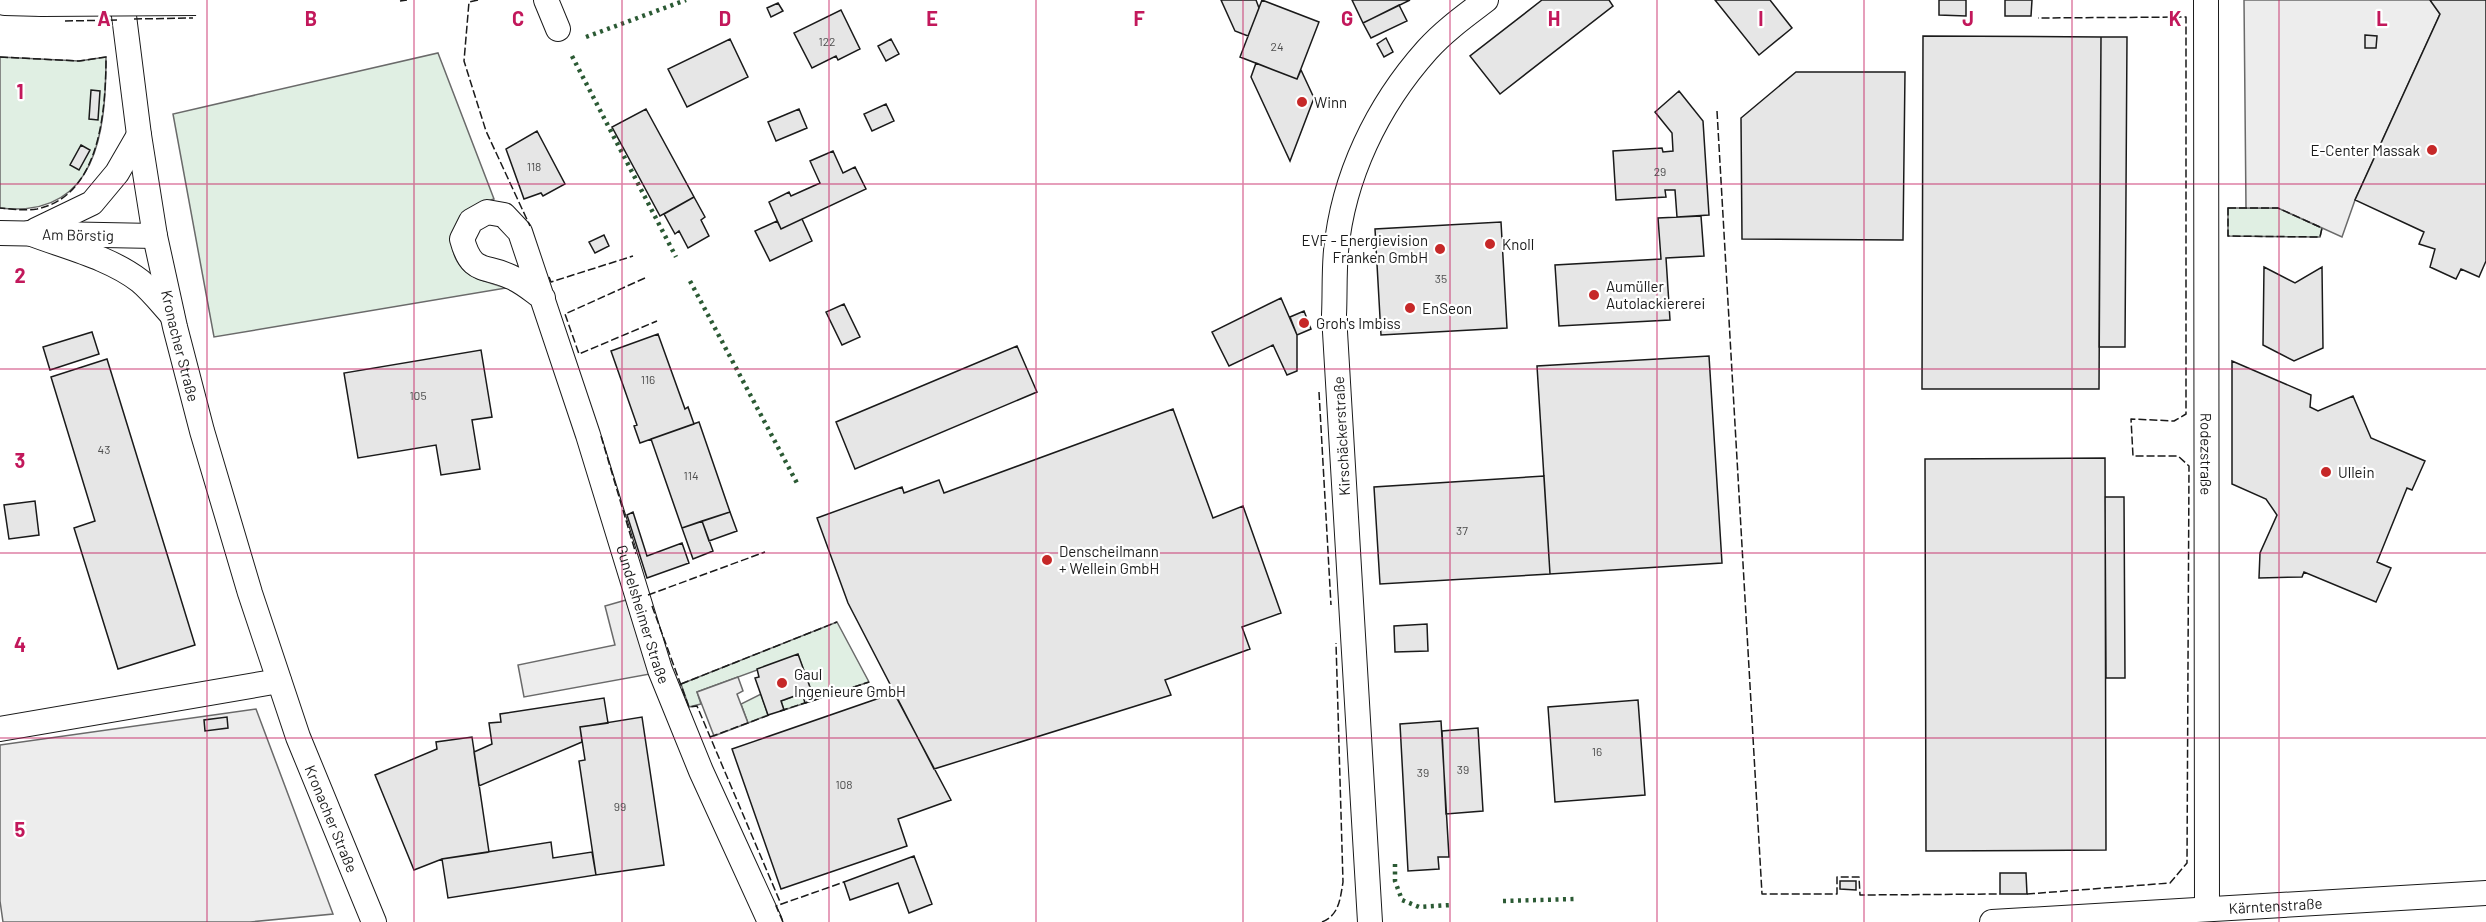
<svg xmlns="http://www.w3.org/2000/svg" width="2486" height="922" font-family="Barlow,sans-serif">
<rect width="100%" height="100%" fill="#fff"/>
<path fill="#e0efe3" stroke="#6a6a6a" stroke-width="1.5" d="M438,53l56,146c-9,3 -20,6 -26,11 -19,15 -21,42 -5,59 10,11 30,14 43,19l-292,49 -41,-223z
M0,57l79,4 27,-4c0,75 -9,162 -106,151z
M2228,208h50l44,20 -2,9 -92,-1z
M837,622l32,60 -85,28 -3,-9 30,-11 -13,-35 -101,37 4,12 -12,3 -8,-23z
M761,694l7,21 -20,8 -7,-19z"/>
<path fill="#ededed" stroke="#6a6a6a" stroke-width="1.5" d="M2244,0h186l10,14 -85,186 -13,37 -64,-29h-32z
M626,600l24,74 -126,23 -6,-32 97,-20 -10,-39z
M738,677l5,14 -6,3 11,29 -34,13 -17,-44z
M256,709l77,205 -83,8h-247l-3,-21v-156z"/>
<path fill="#e6e6e6" stroke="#1a1a1a" stroke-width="1.5" d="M1221,0h35l3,8 -11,28 -13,-5z
M1262,0l57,22 -22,57 -57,-22z
M1352,0h58l-47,23z
M1542,0h67l4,6 -113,88 -30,-38z
M1715,0h55l22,28 -33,27z
M1939,0h27v16l-27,-1z
M2005,0h27l-1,16h-26z
M2430,0h56v261l-7,16 -18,-8 -5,10 -26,-12 5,-18 -16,-5 5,-12 -69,-32 85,-186z
M778,3l5,8 -12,6 -4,-9z
M1399,5l8,16 -36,17 -8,-15z
M841,10l19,39 -22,11 -2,-4 -24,12 -18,-35z
M2365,35l12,1 -1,12h-11z
M1923,36l178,1 -2,352h-177z
M2101,37h26l-2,310h-26z
M1386,38l7,14 -9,5 -7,-13z
M730,39l18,38 -61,30 -19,-38z
M891,39l8,15 -13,7 -8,-15z
M1256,63l41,16 4,-9 13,28 -24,63 -39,-84z
M1796,72h109l-2,168 -161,-1 -1,-121z
M91,90l9,1 -2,29 -9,-1z
M1679,91l24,30 6,94 -32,2 -2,-27h-10l1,7 -50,3 -3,-49 49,-3 1,4 10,-1 -1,-18 -17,-21z
M886,104l8,17 -22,10 -8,-17z
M646,109l48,88 -34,19 -48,-89z
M799,109l8,19 -31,13 -8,-19z
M537,131l28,53 -22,12 -2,-3 -17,6 -18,-50z
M81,145l9,5 -11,20 -9,-5z
M833,151l10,22 12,-6 11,22 -85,40 -12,-27 20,-10 2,4 29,-13 -10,-22z
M694,197l11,20 -4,3 8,16 -21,12 -9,-17 -4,3 -11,-20z
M1701,216l3,40 -38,2 4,62 -111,6 -4,-61 106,-6 -3,-41z
M802,219l10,22 -42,20 -15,-30 22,-10 4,8z
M1501,222l6,106 -126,7 -6,-106z
M604,235l5,11 -14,7 -6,-11z
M2264,267l31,16 27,-16 1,81 -29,13 -31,-16z
M1281,298l16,37v36l-10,4 -14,-30 -44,21 -17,-34z
M844,304l16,33 -18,8 -16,-33z
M1304,311l7,18 -14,6 -7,-18z
M92,332l7,22 -49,16 -7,-23z
M658,334l27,75 3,-2 6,17 -54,19 -6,-17 3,-1 -26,-74z
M1017,346l20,46 -182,77 -19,-47z
M481,350l11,67 -20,3 8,49 -39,6 -5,-30 -78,13 -14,-85z
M1709,356l13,207 -172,11 -13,-208z
M107,359l88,286 -77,24 -44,-141 21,-7 -44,-144z
M2232,361l79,34 -1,12 8,4 35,-15 18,42 54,23 -13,29 -5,-2 -30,74 14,6 -15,34 -72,-30 -2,5 -43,1 1,-25 17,-38 -11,-16 -34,-15z
M1173,409l40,109 30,-12 38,107 -39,14 8,22 -85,31 6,15 -237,74 -86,-166 -31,-85 85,-31 2,6 35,-13 5,13z
M699,422l31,90 -48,16 -31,-89z
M2105,458l1,392 -180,1 -1,-392z
M1544,476l6,98 -170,10 -6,-97z
M2105,497h19l1,181h-19z
M35,501l4,34 -30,4 -5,-34z
M633,512l14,44 35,-13 7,20 -42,15 -20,-63z
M730,512l7,19 -28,10 -7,-20z
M702,521l11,30 -20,8 -11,-31z
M1427,624l1,27 -33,1 -1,-26z
M798,654l13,36 -30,11 3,9 -16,5 -13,-37 4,-1 -2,-8z
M816,692l2,7 -13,4 -2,-7z
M894,693l57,107 -53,19 9,27 -126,43 -49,-140z
M604,698l4,25 -28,4 2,15 -103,44 -5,-34 18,-8 -3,-21 12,-1 -1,-8z
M1638,700l7,95 -90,7 -7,-95z
M227,717l1,11 -23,3 -1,-11z
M642,717l22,148 -68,10 -17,-114 6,-1 -5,-33z
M1441,721l8,136h-11l1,12 -31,2 -8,-147z
M1478,728l5,83 -37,3 -4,-83z
M472,737l17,115 -47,7 -28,11 -39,-95 62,-26 -1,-7z
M551,842l2,16 39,-6 4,23 -148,23 -6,-39z
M914,856l18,48 -23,9 -11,-30 -48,17 -6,-18z
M2000,873h26l1,21h-27z
M1840,881h16v9l-16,-1z"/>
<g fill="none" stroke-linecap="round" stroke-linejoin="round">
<defs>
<g id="minor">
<path id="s1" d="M122,0l17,135 16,101 20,91 27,104 48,162 48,144 76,185"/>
<path d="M546,0l12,29"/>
<path id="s2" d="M2206,0l1,909"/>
<path d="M36,230l56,-27 25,-30 22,-38"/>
<path id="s3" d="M0,233l155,3"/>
<path d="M29,233c36,14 80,24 111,48 12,10 22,23 32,34"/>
<path id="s4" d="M543,298c-10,-7 -20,-16 -32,-21 -26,-13 -39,-1 -49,-38l9,-18 16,-9 17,3 16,17 68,203 72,235 41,101 69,151"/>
<path d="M0,729l279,-48"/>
<path d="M1370,922l-36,-607c1,-21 0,-43 2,-64 7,-74 41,-145 91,-201 17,-19 38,-34 59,-50"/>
<path id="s5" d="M1992,922l494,-29"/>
</g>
<path id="major" d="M5,0l37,1"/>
</defs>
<use href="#minor" stroke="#1a1a1a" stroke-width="26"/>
<use href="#major" stroke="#1a1a1a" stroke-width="32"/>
<use href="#minor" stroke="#fff" stroke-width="24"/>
<use href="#major" stroke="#fff" stroke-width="30"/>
<defs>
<path id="major-bridge" d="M42,1l154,-1"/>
</defs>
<use href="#major-bridge" stroke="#1a1a1a" stroke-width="32" stroke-linecap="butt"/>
<use href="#major-bridge" stroke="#fff" stroke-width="30"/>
<path stroke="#2b5a34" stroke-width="4.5" stroke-dasharray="3 4.5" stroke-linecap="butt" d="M586,37l100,-37
M572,56l104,201
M690,281l108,204
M1395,864v17l7,19 17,7 32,-2
M1503,901l72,-2"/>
<path stroke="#1a1a1a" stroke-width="1.5" stroke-dasharray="8 3" stroke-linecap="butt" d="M478,0l-9,2 -5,59 22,70 44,95
M400,1l7,-1
M134,19l59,-1
M65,21l54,-1
M0,57l79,4 27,-4v7c-1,51 -7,132 -69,145 -12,2 -24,0 -37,-1
M1717,111l45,783h75v-17h22l1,18 140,-1
M2228,208h50l44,20 -2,9 -92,-1z
M549,277l2,5 82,-26
M645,278l-80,36 14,40 78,-33
M1319,392l12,213
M601,436l35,118
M648,595l117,-43
M652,606l37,101 8,-1 84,198
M681,684l156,-62
M780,711l89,-29
M710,737l62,-23
M2027,894l143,-11 17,-20 2,-397 -11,-10h-45l-2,-37 43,2 12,-7v-397l-148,1
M783,922l-7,-16 68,-24
M1322,922c17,-7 18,-22 21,-40l-7,-239"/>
</g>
<path fill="none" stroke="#c2185b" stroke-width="1.5" stroke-opacity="0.55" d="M207,0v922M414,0v922M622,0v922M829,0v922M1036,0v922M1243,0v922M1450,0v922M1657,0v922M1864,0v922M2072,0v922M2279,0v922M0,184h2486M0,369h2486M0,553h2486M0,738h2486"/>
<g fill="#c62828" stroke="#fff" stroke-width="2">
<circle cx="1302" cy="102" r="6"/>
<circle cx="2432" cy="150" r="6"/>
<circle cx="1490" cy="244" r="6"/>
<circle cx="1440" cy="249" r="6"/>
<circle cx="1594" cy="295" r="6"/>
<circle cx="1410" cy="308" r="6"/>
<circle cx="1304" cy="323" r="6"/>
<circle cx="2326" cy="472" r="6"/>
<circle cx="1047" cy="560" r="6"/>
<circle cx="782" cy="683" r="6"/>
</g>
<g text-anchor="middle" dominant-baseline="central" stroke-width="4.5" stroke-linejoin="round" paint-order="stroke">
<g font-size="12" fill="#4d4d4d">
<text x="827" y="41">122</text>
<text x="1277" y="46">24</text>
<text x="534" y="166">118</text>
<text x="1660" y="171">29</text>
<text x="1441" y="278">35</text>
<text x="648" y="379">116</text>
<text x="418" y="395">105</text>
<text x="104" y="449">43</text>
<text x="691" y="475">114</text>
<text x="1462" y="530">37</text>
<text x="1597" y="751">16</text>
<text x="1463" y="769">39</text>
<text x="1423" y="772">39</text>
<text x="844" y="784">108</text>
<text x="620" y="806">99</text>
</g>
<g font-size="15" fill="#1a1a1a" stroke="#fff" text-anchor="start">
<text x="1314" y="102">Winn</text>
<text x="2420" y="150" text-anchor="end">E-Center Massak</text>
<text x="1428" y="240" text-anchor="end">EVF - Energievision<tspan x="1428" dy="17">Franken GmbH</tspan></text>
<text x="1502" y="244">Knoll</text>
<text x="1606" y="286">Aumüller<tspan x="1606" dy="17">Autolackiererei</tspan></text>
<text x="1422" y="308">EnSeon</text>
<text x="1316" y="323">Groh's Imbiss</text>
<text x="2338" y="472">Ullein</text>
<text x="1059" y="551">Denscheilmann<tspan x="1059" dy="17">+ Wellein GmbH</tspan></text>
<text x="794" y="674">Gaul<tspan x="794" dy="17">Ingenieure GmbH</tspan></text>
</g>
<g font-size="15" fill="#1a1a1a" stroke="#fff">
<text stroke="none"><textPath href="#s3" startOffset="78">Am Börstig</textPath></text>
<text stroke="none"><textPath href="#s1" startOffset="351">Kronacher Straße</textPath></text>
<text transform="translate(1341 436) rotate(-93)">Kirschäckerstraße</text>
<text stroke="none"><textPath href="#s2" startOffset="454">Rodezstraße</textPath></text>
<text stroke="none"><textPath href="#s4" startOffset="586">Gundelsheimer Straße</textPath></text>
<text stroke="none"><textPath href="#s1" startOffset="848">Kronacher Straße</textPath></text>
<text stroke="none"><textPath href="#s5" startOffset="284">Kärntenstraße</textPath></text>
</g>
</g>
<g font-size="20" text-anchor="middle" font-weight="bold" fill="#c2185b" stroke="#fff" stroke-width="4.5" stroke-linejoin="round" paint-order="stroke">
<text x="104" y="26">A</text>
<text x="311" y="26">B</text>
<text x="518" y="26">C</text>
<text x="725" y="26">D</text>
<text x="932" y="26">E</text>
<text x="1139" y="26">F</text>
<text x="1347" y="26">G</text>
<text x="1554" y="26">H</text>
<text x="1761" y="26">I</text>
<text x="1968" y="26">J</text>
<text x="2175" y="26">K</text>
<text x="2382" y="26">L</text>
<text x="20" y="99">1</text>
<text x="20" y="283">2</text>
<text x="20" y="468">3</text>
<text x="20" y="652">4</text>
<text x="20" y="837">5</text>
</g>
</svg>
